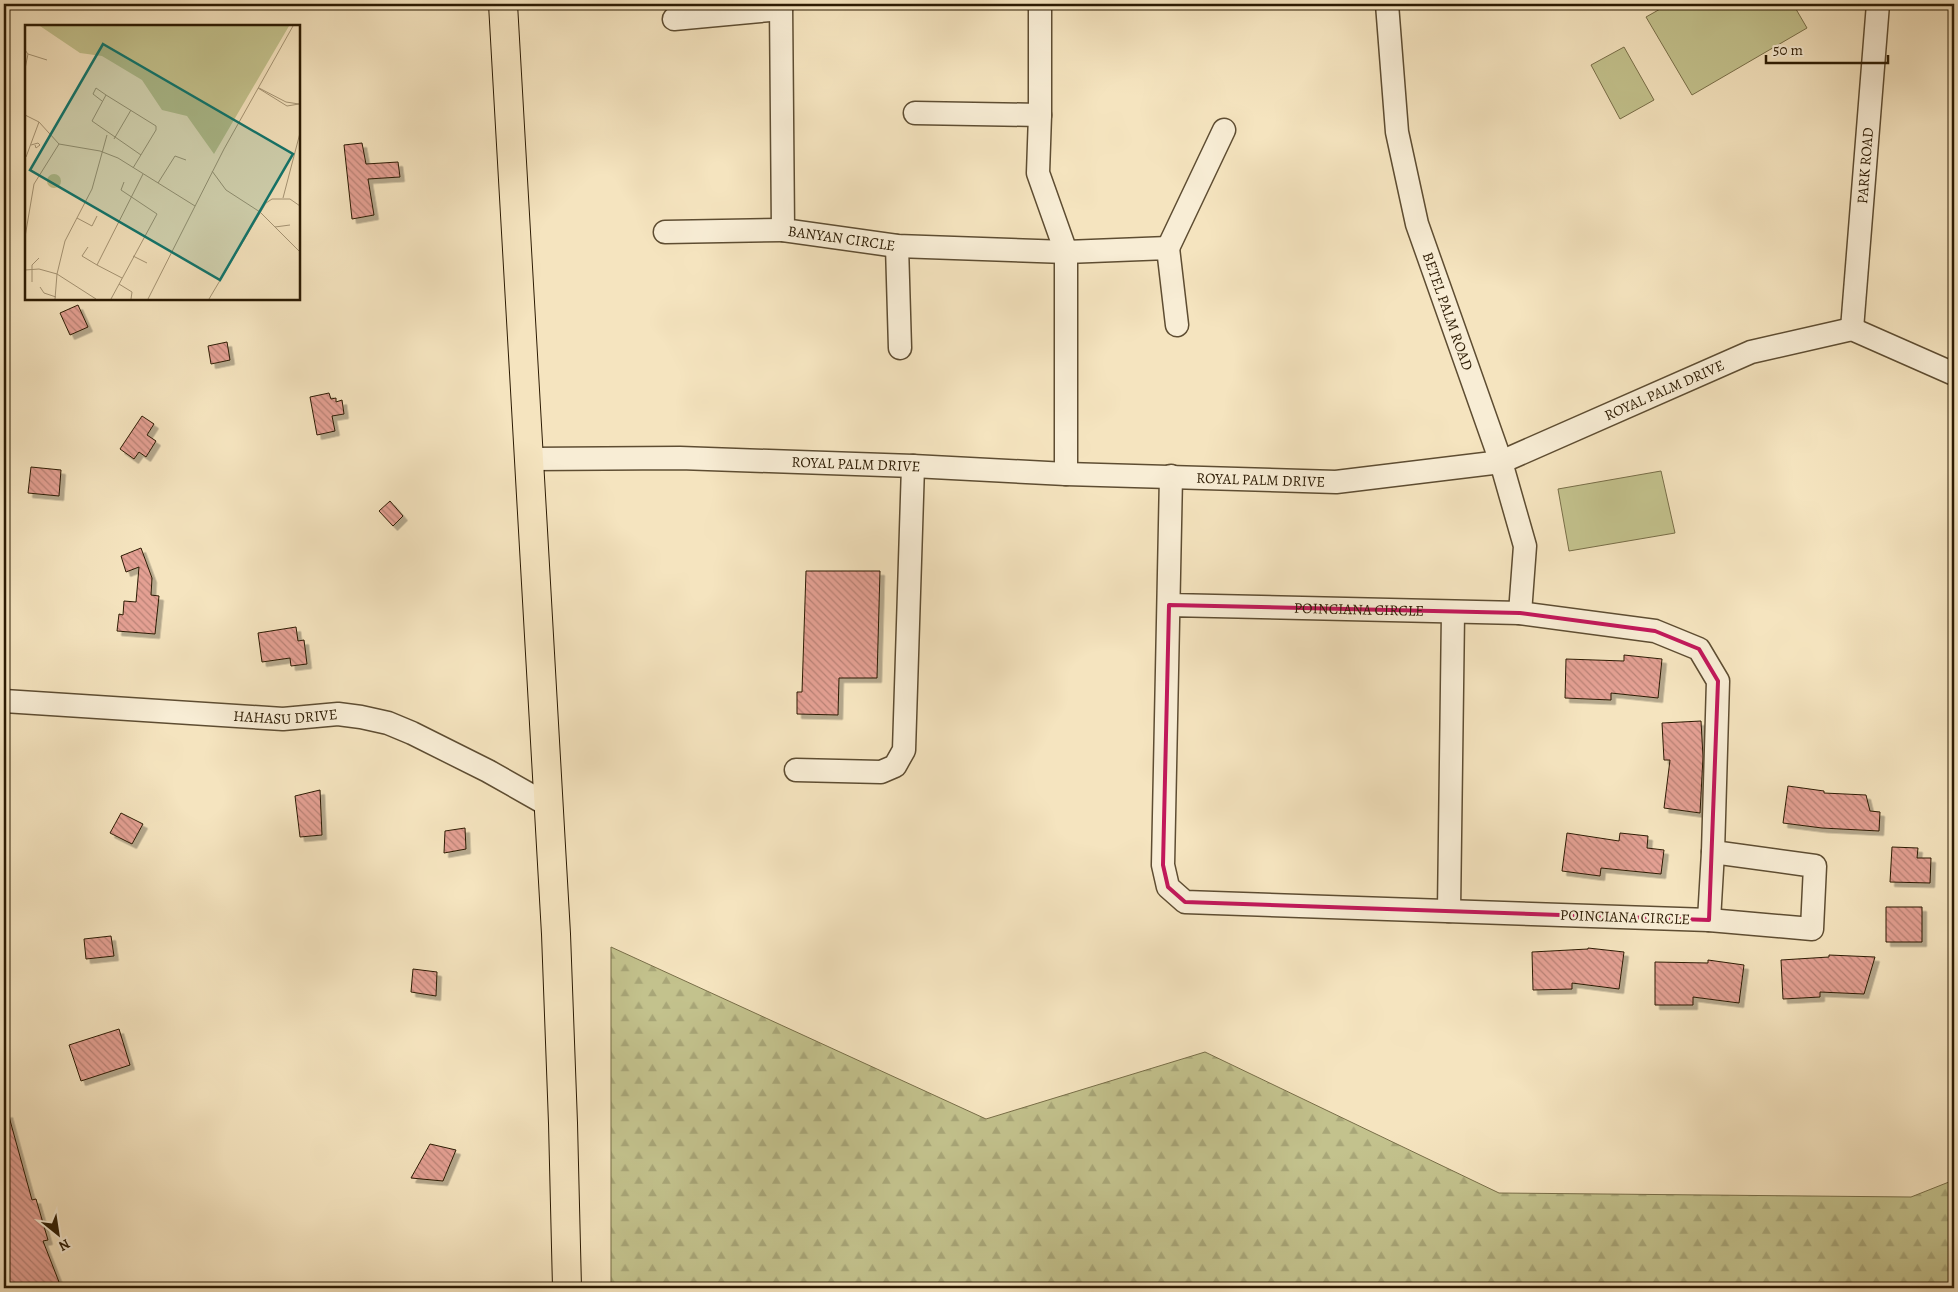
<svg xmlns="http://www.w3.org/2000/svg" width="1958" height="1292" font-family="Alegreya,serif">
<defs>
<pattern id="forest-firs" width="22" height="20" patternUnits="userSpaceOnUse" patternTransform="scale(1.25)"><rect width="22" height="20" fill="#c3c28d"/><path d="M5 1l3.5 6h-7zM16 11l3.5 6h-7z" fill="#a8a678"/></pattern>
<pattern id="building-back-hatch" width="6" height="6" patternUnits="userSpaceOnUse" patternTransform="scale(1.25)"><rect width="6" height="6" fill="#e4a093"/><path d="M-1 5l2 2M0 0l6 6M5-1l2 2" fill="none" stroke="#b98276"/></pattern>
<filter id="shadow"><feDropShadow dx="4.5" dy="4.5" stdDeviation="0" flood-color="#0004"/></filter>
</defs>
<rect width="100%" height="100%" fill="#f5e4bf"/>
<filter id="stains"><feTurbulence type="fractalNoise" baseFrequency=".004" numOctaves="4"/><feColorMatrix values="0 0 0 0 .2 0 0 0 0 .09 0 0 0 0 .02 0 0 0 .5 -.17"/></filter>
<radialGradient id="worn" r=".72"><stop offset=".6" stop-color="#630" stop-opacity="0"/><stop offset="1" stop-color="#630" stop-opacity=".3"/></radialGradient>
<path fill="url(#forest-firs)" stroke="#786e48" d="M611,947l375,172 219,-67 294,141 412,4 43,-17v108h-1343z"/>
<path fill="#c3c28d" stroke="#786e48" d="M1669,4h124l14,24 -115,67 -46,-78z
M1624,47l30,53 -34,19 -29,-54z
M1661,471l14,62 -106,18 -11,-62z"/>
<path fill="url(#building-back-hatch)" stroke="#2c1b03" filter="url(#shadow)" d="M362,143l4,21 32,-2 2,15 -32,2 6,36 -22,4 -8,-74z
M78,305l10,22 -18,8 -10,-22z
M227,342l3,18 -19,4 -3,-18z
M329,393l2,6 5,-1v4l6,-2 2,14 -12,2 3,15 -18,4 -7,-38z
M142,416l12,8 -7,11 9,6 -10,16 -7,-5 -5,7 -14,-10z
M31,467l30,3 -2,26 -31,-3z
M390,501l13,15 -10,10 -14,-15z
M141,548l11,30 -1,17 8,1 -4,38 -38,-3 2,-17 4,1 1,-14 12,1 3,-35 -13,5 -5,-16z
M806,571h74l-3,107h-38l-1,37 -41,-1v-22h5z
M296,627l2,14 6,-1 3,24 -16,2 -1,-8 -28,4 -4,-29z
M1624,655l38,4 -4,39 -47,-5v7l-46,-2 1,-39 58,2z
M1701,721l2,36 -3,56 -36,-5 6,-48h-6l-2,-37z
M1788,786l36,5v2l42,2 4,16 10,1 -1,19 -57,-3 -39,-5z
M320,790l2,45 -22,2 -5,-41z
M121,813l22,11 -11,20 -22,-11z
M465,828l1,21 -22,4 1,-22z
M1567,833l52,8 1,-8 28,3 -1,12 17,2 -3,24 -60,-6 -1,8 -38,-5z
M1892,847l26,1 -1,10h14l-1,25 -40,-1z
M1886,907h36v35h-36z
M111,936l3,20 -28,3 -2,-20z
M1588,948l36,4 -5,37 -47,-6v6l-39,1 -1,-38 56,-3z
M1829,955l46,2 -11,37 -44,-2v5l-37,2 -2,-39 48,-3z
M1708,960l36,5 -5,38 -46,-6v8h-38v-43l53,1z
M413,969l24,3 -1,24 -25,-4z
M119,1029l11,36 -49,16 -12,-36z
M8,1113l24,87 4,-1 12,41 -5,1 16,41 -17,6h-38v-174z
M430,1144l26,6 -13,31 -32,-3z"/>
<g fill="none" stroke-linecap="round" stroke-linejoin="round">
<defs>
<g id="minor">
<path id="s1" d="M781,4l2,226 114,16 169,6 102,-4 9,77"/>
<path d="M1040,4v111l-2,58 28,79v222"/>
<path id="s2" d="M1387,4l10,128 20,92 84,238 24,84 -5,67"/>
<path d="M674,19l107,-10"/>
<path d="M915,113l125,2"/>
<path d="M665,232l118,-2"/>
<path d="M897,246l3,102"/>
<path d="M1168,248l56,-118"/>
<path id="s3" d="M1852,329l26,-325"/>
<path id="s4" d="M530,459l150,-1 233,8 153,8 270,8 165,-20 250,-110 101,-23 102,45"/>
<path id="s5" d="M1169,605l351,8 135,18 44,18 19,32 -5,171 -4,68 -524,-18 -17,-15 -5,-22 8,-389"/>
<path id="s6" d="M4,701l279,18 55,-5 23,3 27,6 24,10 76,38 60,34"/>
<path d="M796,770l85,2 14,-6 9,-16 9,-284"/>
<path d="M1449,911l4,-298"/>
<path d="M1709,920l103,9 3,-63 -102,-14"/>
</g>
<path id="major" d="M503,4l53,930 7,189 4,165"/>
</defs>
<use href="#minor" stroke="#5e4d32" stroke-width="25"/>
<use href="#major" stroke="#2c1b03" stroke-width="30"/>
<use href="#minor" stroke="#f8edd5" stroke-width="22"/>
<use href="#major" stroke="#f5e4bf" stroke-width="28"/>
</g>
<path fill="none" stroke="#c2185b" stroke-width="4" stroke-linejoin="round" d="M1169,605l351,8 135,18 44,18 19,32 -9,239 -524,-18 -17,-15 -5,-22z"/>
<g text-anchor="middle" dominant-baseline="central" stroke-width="5" stroke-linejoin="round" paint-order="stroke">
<g font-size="15" fill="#2c1b03" stroke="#f8edd5">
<text stroke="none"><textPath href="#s3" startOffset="164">PARK ROAD</textPath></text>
<text stroke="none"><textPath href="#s1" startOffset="285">BANYAN CIRCLE</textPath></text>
<text stroke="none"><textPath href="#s2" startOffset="315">BETEL PALM ROAD</textPath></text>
<text stroke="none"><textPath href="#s4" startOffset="1151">ROYAL PALM DRIVE</textPath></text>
<text stroke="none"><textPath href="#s4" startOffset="326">ROYAL PALM DRIVE</textPath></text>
<text stroke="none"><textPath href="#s4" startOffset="731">ROYAL PALM DRIVE</textPath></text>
<text stroke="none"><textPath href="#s5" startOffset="190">POINCIANA CIRCLE</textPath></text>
<text stroke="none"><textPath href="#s6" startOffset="282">HAHASU DRIVE</textPath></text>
<text transform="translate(1625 917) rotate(2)">POINCIANA CIRCLE</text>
</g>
</g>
<g transform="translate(25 25)">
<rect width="275" height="275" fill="#f5e4bf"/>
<path d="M15,1h249l-75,128 -27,-38 -25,-6 -20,-30 -40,-24 -22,-3z" fill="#c3c28d"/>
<path d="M22 156a7 7 0 1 1 14 0a7 7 0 1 1-14 0Z" fill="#c3c28d"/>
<path fill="none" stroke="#a59474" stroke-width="1" d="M0,25l3,4 -3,15M3,29l19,6M233,63l29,18 12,-2M234,63l27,14 13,2M77,76l-9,-7 3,-6 10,7M0,90l14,7 20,22 41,7 18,7 77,48M89,114l17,-29M6,120l7,-2 2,2 -4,3 -1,-3M1,132l13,-35M108,143l23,-38v-4l-50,-31 -14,26 49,34M187,146l14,19 34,22 40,40M133,158l17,-27 11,4M258,173l17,-65M52,193l15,8 5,-10M250,202l15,-2M0,212l9,-53 25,-40M63,222l-6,9 15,9M108,231l14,7M0,245l14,-1 18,5 39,25M97,253l-25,-13 46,-91M7,257v-17l7,-7M94,259l13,8 -1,7M15,262l4,6 12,4M30,274l2,-25 8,-33 27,-52 15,-54M86,274l46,-85 -36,-24 3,-8M123,274l76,-150 69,-123M184,274l57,-96 6,-4h18l10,7"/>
<path fill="#0f766e" fill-opacity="0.15" stroke="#0f766e" stroke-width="2.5" d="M78,19l190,110 -73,126 -190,-110z"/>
<rect width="275" height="275" fill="none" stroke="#2c1b03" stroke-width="2.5"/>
</g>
<rect width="1958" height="1292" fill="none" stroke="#f5e4bf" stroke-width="20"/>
<rect x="5" y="5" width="1948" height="1282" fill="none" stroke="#2c1b03" stroke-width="2.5"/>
<rect x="10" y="10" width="1938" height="1272" fill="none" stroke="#2c1b03"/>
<g transform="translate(58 1234) rotate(150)" stroke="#f8edd5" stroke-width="4" paint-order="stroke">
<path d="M0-4L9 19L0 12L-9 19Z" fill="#2c1b03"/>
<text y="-8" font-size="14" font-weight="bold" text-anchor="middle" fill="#2c1b03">N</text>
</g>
<path d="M1766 55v8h122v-8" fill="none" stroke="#2c1b03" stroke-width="2.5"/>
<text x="1773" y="55" font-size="15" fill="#2c1b03" stroke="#f8edd5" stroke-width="4" paint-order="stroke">50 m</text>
<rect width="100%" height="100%" filter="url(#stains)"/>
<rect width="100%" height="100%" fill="url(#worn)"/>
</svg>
